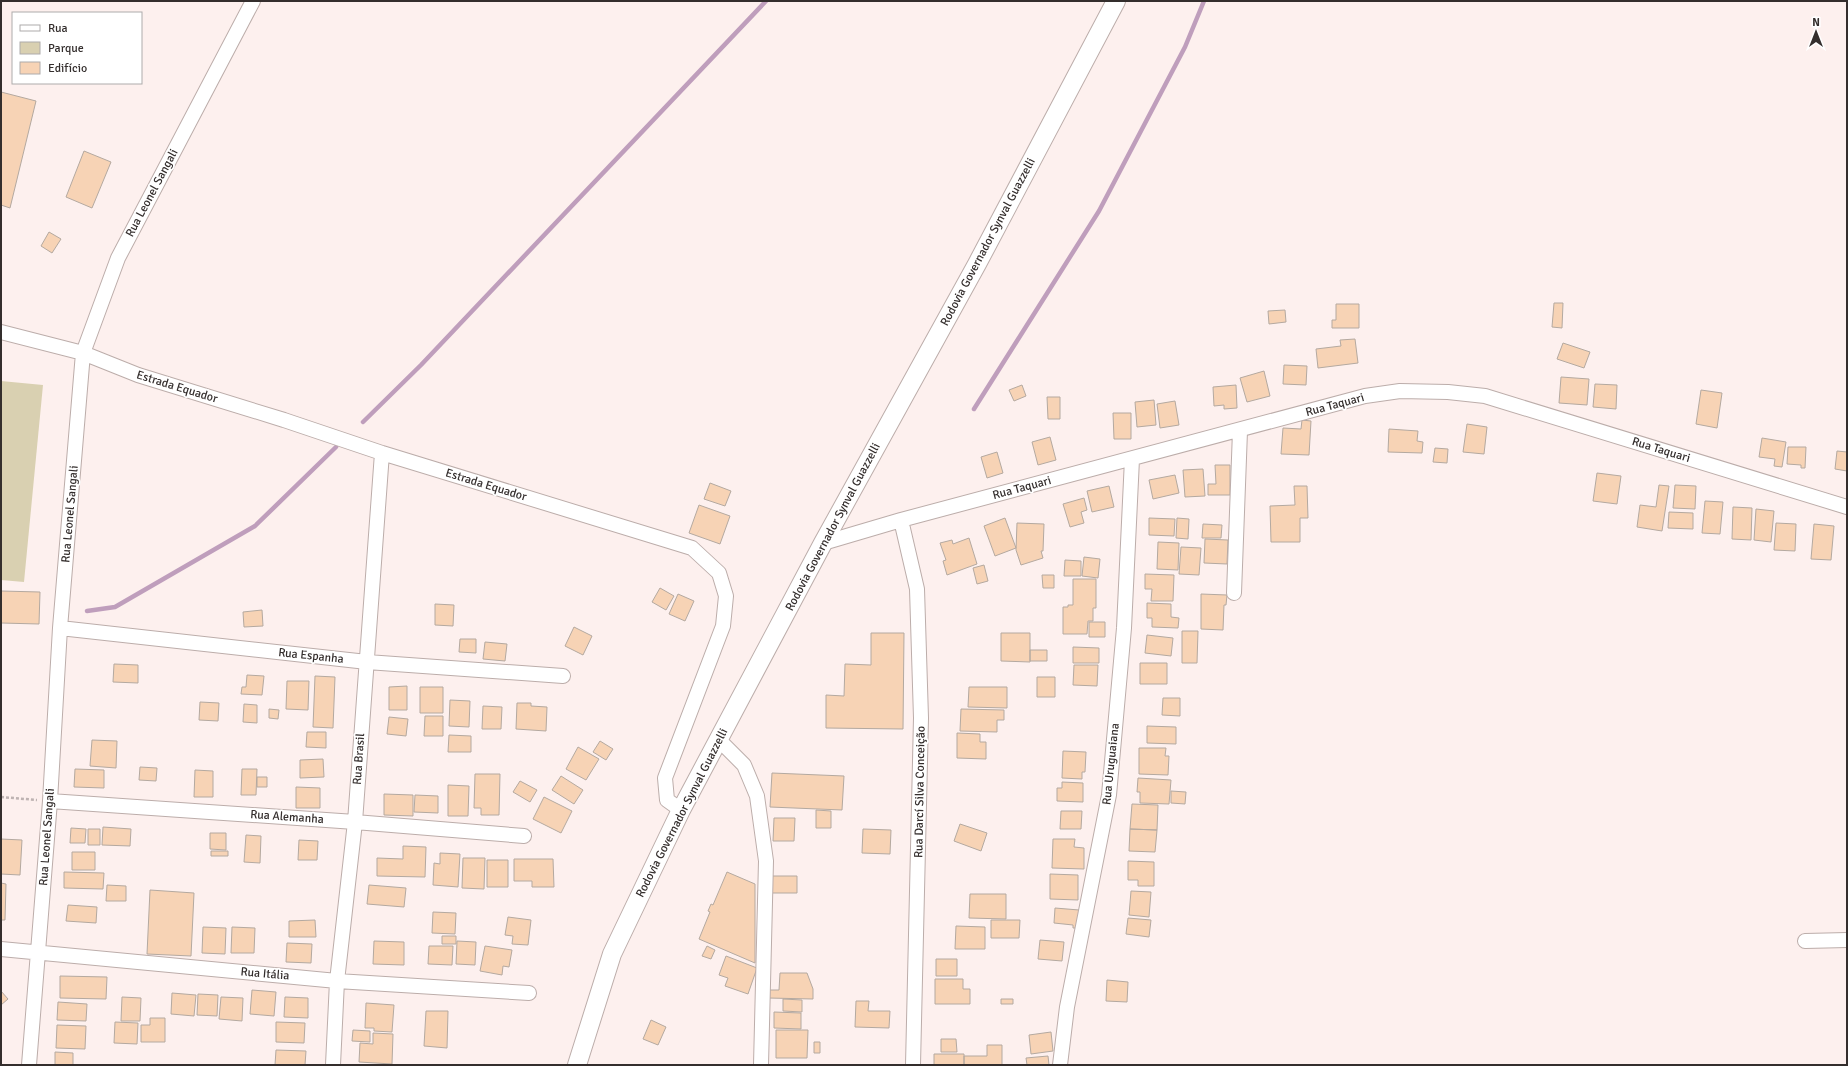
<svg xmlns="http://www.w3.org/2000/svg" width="1848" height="1066" font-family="Signika,sans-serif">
<rect width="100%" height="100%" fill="#fdf0ee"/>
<path fill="#d9d0b1" d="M1,381l42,4 -19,197 -23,-2z"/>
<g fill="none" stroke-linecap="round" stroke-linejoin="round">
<path stroke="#bf9ebc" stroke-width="4.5" d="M974,409l125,-198 86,-164 19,-46
M363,422l58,-57 345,-364
M87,611l28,-4 140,-81 81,-79"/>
</g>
<path fill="#f7d3b5" stroke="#b4a9a0" d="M1,92l35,9 -26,107 -9,-3z
M84,151l27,11 -19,46 -26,-11z
M49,232l12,7 -9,14 -11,-7z
M1554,303h9l-1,25 -10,-1z
M1336,304h23v24h-27v-8h4z
M1285,310l1,12 -17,2 -1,-13z
M1355,339l3,24 -40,5 -2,-19 25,-3 -1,-6z
M1563,343l27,9 -6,16 -27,-9z
M1284,365l23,1 -1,19 -23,-1z
M1264,371l6,25 -23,6 -7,-24z
M1561,377l28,2 -2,26 -28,-2z
M1595,384l22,1 -1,24 -23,-2z
M1022,385l4,11 -12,5 -5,-11z
M1236,385l1,23 -13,1v-4l-10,1 -1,-19z
M1701,390l21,3 -5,35 -21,-4z
M1047,397h13v22h-12z
M1154,400l2,25 -19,2 -2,-25z
M1175,401l4,24 -19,3 -3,-24z
M1113,413h18v26h-17z
M1302,420l9,1 -2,34 -28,-1 2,-26 18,1z
M1467,424l20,3 -3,27 -21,-2z
M1389,429l29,2 -1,10 6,1 -1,11 -34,-1z
M1050,437l6,23 -18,5 -6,-23z
M1762,438l24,4 -4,25 -8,-1 1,-7 -16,-2z
M1788,447h18l-1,21h-4v-3l-14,-1z
M1435,448l13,1 -1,14 -14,-1z
M1837,451l10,1v19l-12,-2z
M997,452l6,21 -16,5 -6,-21z
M1215,465h15v30h-22v-11h8z
M1203,469l2,27 -20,1 -2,-27z
M1597,473l24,3 -4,28 -24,-3z
M1175,475l4,18 -26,6 -4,-19z
M710,483l21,8 -6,15 -21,-7z
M1659,485l10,1 -7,45 -25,-4 3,-22 16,2z
M1675,485l21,1 -1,23 -22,-1z
M1109,486l5,21 -22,5 -5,-21z
M1294,486h13l1,32h-8v24h-29l-1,-36 25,-1z
M1084,498l3,12 -6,2 3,11 -14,4 -7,-23z
M1705,501l18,1 -3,32 -18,-1z
M699,505l31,11 -10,28 -31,-11z
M1733,507l19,1 -1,32 -19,-1z
M1756,509l18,2 -3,31 -17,-2z
M1669,512l24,1v16l-25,-1z
M1005,518l11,30 -21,8 -11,-30z
M1149,518l26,1 -1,17 -25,-1z
M1177,518l12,1 -1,20 -12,-1z
M1017,523l27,1 -1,27h-2l2,7 -22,7 -5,-15z
M1776,523l20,1 -1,27 -21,-1z
M1203,524l19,1 -1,13h-19z
M1814,524l20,2 -3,34 -20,-1z
M969,538l8,26 -30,11 -4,-14 3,-1 -6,-17 12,-3 1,4z
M1205,539l23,1 -1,24 -23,-1z
M1158,542l21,1 -1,27 -21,-1z
M1181,547l20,1 -2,27 -20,-1z
M1084,557l16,2 -2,19 -16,-2z
M1065,560l16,1v15h-17z
M984,565l4,16 -11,3 -4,-16z
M1145,574l29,1 -1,26h-22l1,-12h-7z
M1042,575h12v13h-11z
M1073,579h23v29h-3v13h-5l-1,13h-24v-27h5v-2h5z
M660,588l14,8 -8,14 -14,-8z
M1,591l39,1 -1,32 -38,-1z
M678,594l16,7 -9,20 -16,-7z
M1201,594l26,1 -1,10h-2l-1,25 -22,-1z
M1147,603l24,1v13l8,1 -1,10 -26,-1v-9h-5z
M435,604l19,1 -1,21 -18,-1z
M262,610l1,16 -19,1 -1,-15z
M1089,622h16v15h-16z
M574,627l18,9 -9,19 -18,-9z
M1182,631h16l-1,32h-15z
M871,633h33l-1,96 -77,-1v-33l18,1 1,-32 26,1z
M1001,633h29v29l-29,-1z
M1147,635l26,3 -2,18 -26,-3z
M460,639h16v14l-17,-1z
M485,642l22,2 -2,17 -22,-2z
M1073,647l26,1v15h-26z
M1030,650h17v11h-17z
M1140,663h27v21h-27z
M114,664l24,1v18l-25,-1z
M1074,665h24l-1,21 -24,-1z
M247,675l17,1 -2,19 -21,-1 1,-7h4z
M315,676l20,1 -2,51 -20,-1z
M1037,677h18v20h-18z
M287,681h22l-1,29 -22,-1z
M407,686v24h-18v-23z
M420,687h23v26h-23z
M969,687h38v21l-39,-1z
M1163,698h17v18l-18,-1z
M450,700l20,1 -1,26 -20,-1z
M200,702l19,1 -1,18 -19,-1z
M517,703h14v3l16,1 -1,24 -30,-2z
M244,704l13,1v18l-14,-1z
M483,706l19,1 -1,22h-19z
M269,709l10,1 -1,9 -9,-1z
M961,709l43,1v10h-7v12l-37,-1z
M425,716h18v20h-19z
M389,717l19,2 -2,17 -19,-2z
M1147,726l29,1v17l-29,-1z
M307,732h19v16l-20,-1z
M957,733l23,1v8h6v17l-29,-1z
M449,735l22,1v16h-23z
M92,740l25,1 -1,27 -26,-2z
M600,741l13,8 -7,11 -13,-8z
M578,747l21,12 -13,21 -20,-11z
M1139,748h27l-1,8h4l-1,19 -29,-1z
M1063,751l23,1 -1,20h-3v7l-20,-1z
M323,759l1,18 -24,1v-18z
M140,767l17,1 -1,13 -17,-1z
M75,769l29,1v18l-30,-1z
M242,769h15l-1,26h-15z
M195,770l18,1v26h-19z
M772,773l72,3 -2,34 -72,-3z
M475,774h25l-1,41h-18v-7h-7z
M561,776l22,14 -9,14 -22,-14z
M257,777h10v10h-10z
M1138,778l33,2 -2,24 -29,-1v-11h-3z
M520,781l17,9 -7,12 -17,-10z
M1062,782l21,1v19l-26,-1v-13h5z
M448,785l21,1 -1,30h-20z
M296,787l24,1v20h-24z
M1171,791l15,1 -1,12 -14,-1z
M384,794l29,1v21l-29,-1z
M415,795l23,1v17l-24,-1z
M544,797l28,14 -11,22 -28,-14z
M1132,804l26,1 -1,25 -27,-1z
M816,810l15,1v17h-15z
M1061,811h21l-1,18h-21z
M774,818h21l-1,23h-21z
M960,824l27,9 -6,18 -27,-10z
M103,827l28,2 -1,17 -28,-1z
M71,828l15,1 -1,14h-15z
M88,829h12v16h-12z
M863,829l28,1 -1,24 -28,-1z
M1130,829l27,1 -2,22 -26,-1z
M210,833h16v17l-16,-1z
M246,835l15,1 -1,27 -16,-1z
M1,839l21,1 -2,35 -19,-1z
M1053,839h22l-1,8 10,1v21l-32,-1z
M299,840l19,1 -1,19h-19z
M403,846l23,1 -1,30 -48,-1v-18l26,1z
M211,851h17v5h-17z
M72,852h23v18h-23z
M440,853l20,1 -2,33 -25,-2 1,-22 6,1z
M463,858h22l-1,31 -22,-1z
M514,859h39l1,28h-22v-6h-18z
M487,860h21v27h-21z
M1128,861l26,1v24h-16v-6h-10z
M64,872l40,1 -1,16 -39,-1z
M727,872l28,12v79l-56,-24 11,-27 -2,-1 3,-7 2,1z
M1050,874l28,1v25l-28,-1z
M771,876h26v17h-26z
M1,883l5,1 -1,36h-4z
M107,885l19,1v15h-20z
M369,885l37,3 -2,19 -37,-3z
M150,890l44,3 -3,63 -44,-2z
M1131,891l20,1 -2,25 -20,-2z
M970,894h36v25l-37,-1z
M68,905l29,2 -1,16 -30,-2z
M1055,908l24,2 -1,18h-5v-3l-19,-2z
M433,912l23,1 -1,21 -23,-1z
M508,917l23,3 -3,25 -16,-1 1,-8 -8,-1z
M1128,918l23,2 -2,17 -23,-3z
M315,920l1,17h-27v-16z
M991,920h29l-1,18h-28z
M956,926l29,1v22h-30z
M203,927l23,1 -1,26 -23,-1z
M232,927l23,1 -1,25h-23z
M442,936h14v8h-14z
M1040,940l24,2 -2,19 -24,-2z
M374,941l30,1v23l-31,-1z
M457,941l19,1 -1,23 -19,-1z
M287,943l25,1 -1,19 -25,-1z
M429,946h24l-1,19 -24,-1z
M485,946l27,4 -3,17 -6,-1 -1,9 -22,-4z
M707,946l8,4 -4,9 -9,-3z
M726,956l31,12 -9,26 -23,-8 3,-8 -9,-3z
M936,959h21v17h-21z
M780,973h27l6,16v10l-45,-1v-8h11z
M60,976l47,1 -1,22 -46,-1z
M935,979h28v10h7v15h-35z
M1107,980l21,2 -1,20 -21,-1z
M252,990l24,2 -2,24 -24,-2z
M1,991l7,8 -7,6z
M172,993l24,2 -2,21 -23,-2z
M198,994l20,1 -1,21 -20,-1z
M122,997l19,1 -1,23h-19z
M221,997l22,1 -1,23 -23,-2z
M285,997l23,1v20l-24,-1z
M783,999l19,1v12l-19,-1z
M1001,999h12v5h-12z
M856,1001h13l-1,10h22l-1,17 -34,-1z
M58,1002l29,2 -1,17 -29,-1z
M366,1003l28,2 -2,27 -18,-1v-3h-9z
M426,1011h22l-1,37 -23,-2z
M774,1012l27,1v16l-27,-1z
M150,1018h15v24h-24v-17h9z
M651,1020l15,7 -8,18 -15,-6z
M115,1022l23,1 -1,21 -23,-1z
M276,1022l29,1 -1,20 -28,-1z
M57,1025l29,1 -1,23 -29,-1z
M353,1030l17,1v11l-18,-1z
M776,1030h32l-1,28h-31z
M1051,1032l2,19 -22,3 -2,-19z
M373,1033l20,1 -1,30 -33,-2 1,-19 13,1z
M941,1039h15l1,13h-16z
M814,1042h6v11h-6z
M987,1045h15v20h-38v-9h23z
M276,1050l30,1 -1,14h-30z
M55,1052l18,1v12h-18z
M934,1054h30v11h-30z
M1048,1056l1,9h-22l-1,-7z"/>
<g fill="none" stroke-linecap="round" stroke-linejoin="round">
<defs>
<path id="minor" d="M1,332l82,21 55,22 146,45 98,33 310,95 27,25 7,23 -3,30 -58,152 2,22 14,10
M901,520l16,69 4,129 -8,347
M823,543l78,-23 464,-124 35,-5 48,1 37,4 362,111
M1234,593l6,-162
M60,628l307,34 196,14
M718,739l26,26 13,31 9,65 -5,204
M50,801l305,21 169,14
M1805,941l42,-1
M1,949l336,32 192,12
M29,1065l21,-264 10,-173 23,-275 35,-95 135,-257
M333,1065l4,-84 18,-159 27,-369
M1060,1065l7,-58 42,-212 15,-167 8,-169"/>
<path id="major" d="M577,1065l35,-111 69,-144 142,-267 154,-279 139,-263"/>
</defs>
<use href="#minor" stroke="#bcadaa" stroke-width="16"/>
<use href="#major" stroke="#bcadaa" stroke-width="20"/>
<path stroke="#beb3b2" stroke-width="2.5" stroke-dasharray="3 2" stroke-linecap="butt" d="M1,797l36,3"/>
<use href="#minor" stroke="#fff" stroke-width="14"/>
<use href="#major" stroke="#fff" stroke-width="18"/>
</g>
<g text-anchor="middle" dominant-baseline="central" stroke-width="3.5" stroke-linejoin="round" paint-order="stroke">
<g font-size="12" fill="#342e2d" stroke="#fff">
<text transform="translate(152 193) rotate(-62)">Rua Leonel Sangali</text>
<text transform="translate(988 242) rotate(-62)">Rodovia Governador Synval Guazzelli</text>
<text transform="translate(177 387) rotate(17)">Estrada Equador</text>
<text transform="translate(1335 405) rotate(-15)">Rua Taquari</text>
<text transform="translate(1661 450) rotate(17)">Rua Taquari</text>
<text transform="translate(486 485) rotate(17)">Estrada Equador</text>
<text transform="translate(1022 488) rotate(-15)">Rua Taquari</text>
<text transform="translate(70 514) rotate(-85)">Rua Leonel Sangali</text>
<text transform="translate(833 527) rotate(-62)">Rodovia Governador Synval Guazzelli</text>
<text transform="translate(311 656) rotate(6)">Rua Espanha</text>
<text transform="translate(359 759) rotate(-86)">Rua Brasil</text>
<text transform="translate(1111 764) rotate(-84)">Rua Uruguaiana</text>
<text transform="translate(920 792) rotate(-89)">Rua Darcí Silva Conceição</text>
<text transform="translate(682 813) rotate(-63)">Rodovia Governador Synval Guazzelli</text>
<text transform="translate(287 817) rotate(4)">Rua Alemanha</text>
<text transform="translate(47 837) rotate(-86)">Rua Leonel Sangali</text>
<text transform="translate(265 974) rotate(5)">Rua Itália</text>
</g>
</g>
<rect width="1848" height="1066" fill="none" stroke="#342e2d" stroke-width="4"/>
<rect x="12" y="12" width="130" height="72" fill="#ffffff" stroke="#aeabab"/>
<rect x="20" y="25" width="20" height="6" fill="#ffffff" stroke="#aeabab"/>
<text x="48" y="32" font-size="12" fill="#342e2d">Rua</text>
<rect x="20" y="42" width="20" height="12" fill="#d9d0b1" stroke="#aeabab"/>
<text x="48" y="52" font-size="12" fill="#342e2d">Parque</text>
<rect x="20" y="62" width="20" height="12" fill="#f7d3b5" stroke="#aeabab"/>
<text x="48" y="72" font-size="12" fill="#342e2d">Edifício</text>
<g transform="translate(1816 32)" stroke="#ffffff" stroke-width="3" paint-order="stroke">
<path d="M0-3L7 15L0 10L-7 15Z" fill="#342e2d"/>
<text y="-6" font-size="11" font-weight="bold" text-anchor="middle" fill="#342e2d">N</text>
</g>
</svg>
